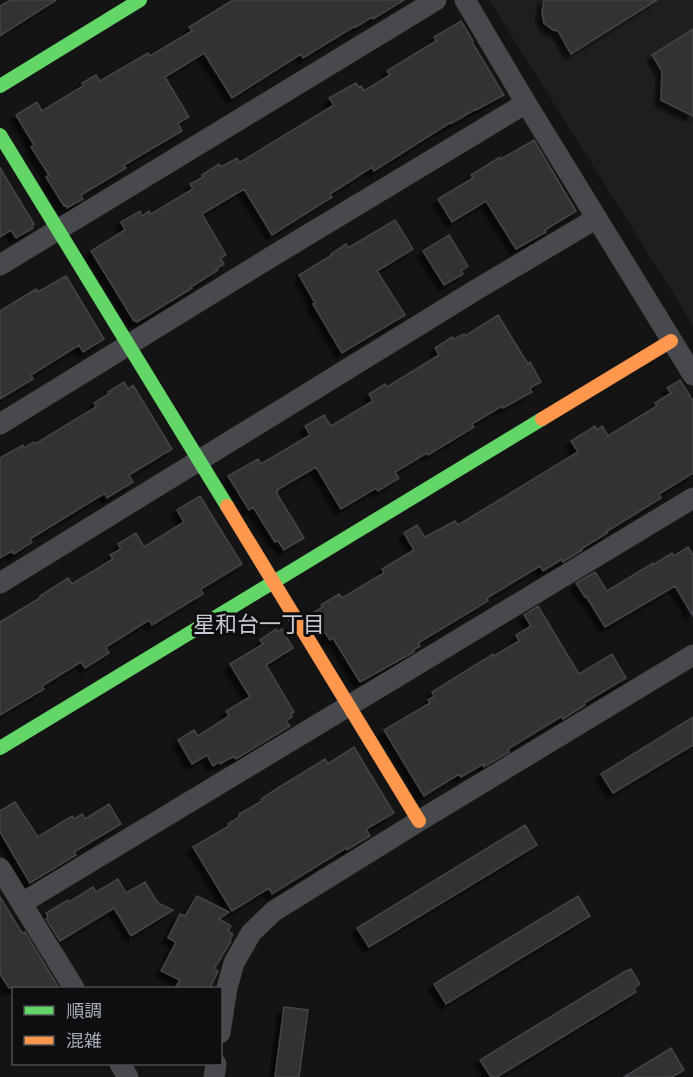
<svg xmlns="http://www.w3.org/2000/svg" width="693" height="1077" font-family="Mulish,'Noto Sans JP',sans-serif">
<defs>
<filter id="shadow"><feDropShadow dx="-5.5" dy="5.5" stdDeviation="1.5" flood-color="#0009"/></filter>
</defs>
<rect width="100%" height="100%" fill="#141414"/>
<path fill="#1e1e20" d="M489,0h204v325z"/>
<path fill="#333335" stroke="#424448" stroke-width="1.5" filter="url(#shadow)" d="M11,0h45l-56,36v-30z
M233,0h171l-31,19 -1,-2 -16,10 -1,-1 -52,32 -2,-4 -69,44 -28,-45 -39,24 24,40 -11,6 4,8 -58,34 2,3 -45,27 2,4 -16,9 -1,-3 -2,1 -18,-29 3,-2 -18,-28 3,-2 -18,-30 21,-13 5,9 41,-25 -1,-3 14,-8 4,6 48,-28 2,3 42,-25 -3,-4z
M544,0h113l-86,54 -13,-23 -5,-1 -9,-7 -2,-10z
M461,21l12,20 -1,1 32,53 -28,15v-1l-24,14 -1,-1 -77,49 -2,-4 -42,27 2,3 -60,38 -28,-46 -42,25 24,41 -6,3 4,6 -7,4 1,2 -27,17 1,1 -55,34 -2,-2 -1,1 -43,-70 34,-21 -4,-8 19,-11 2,5 7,-5 2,3 42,-25 -3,-5 13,-7 -1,-2 17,-11 2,3 16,-9 2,5 95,-58 -5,-7 27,-15 3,4 2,-1 3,5 26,-16 -3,-4 49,-30 -2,-4z
M693,29v87l-32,-16 1,-29 -10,-16z
M534,140l42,71 -31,19 1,2 -30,17 -30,-48 -34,21 -14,-23 35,-21 -2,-3 29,-18 1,2z
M0,168l34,56 -2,2 1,2 -17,10 -5,-8 -11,7z
M395,220l18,29 -36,22 28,44 -63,38 -29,-49 2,-1 -16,-28 33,-20 -1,-1 15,-10 2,4z
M449,235l19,31 -7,5 2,3 -19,11 -21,-34z
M66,276l38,63 -21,13 -4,-7 -48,30 2,4 -33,20v-88l36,-22 2,3z
M498,315l30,49 2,-2 11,20 -11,6 2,4 -29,16 -1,-2 -30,18 2,3 -46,28 -1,-2 -32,19 4,6 -21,13 -2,-3 -35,21 -25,-42 -39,23 1,1 -2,1 28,46 -20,12 -6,-9 -3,1 -22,-35 -4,3 -21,-34 30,-17 3,5 49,-29 -5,-9 19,-11 7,11 42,-25 -4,-7 16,-10 2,3 52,-32 -4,-7 17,-11 2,2 10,-5 1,2z
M680,380l13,21v72l-34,21 2,4 -55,34 1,1 -26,16 1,1 -19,12 -1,-3 -19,12 -3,-5 -53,32 1,3 -70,42 2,3 -7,4 1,2 -54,30 -27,-44 -3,2 -18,-27 11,-6 -2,-2 18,-11 3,4 42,-25 -2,-4 32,-19 -10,-17 13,-8 8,12 30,-16 3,4 120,-73 -7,-11 24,-15 2,4 5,-4 6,10 49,-30 -2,-3 16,-10 -4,-5z
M124,382l4,7 5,-4 39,64 -43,26 4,7 -26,16 -2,-5 -75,46 2,3 -18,12 -2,-3 -12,7v-100l23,-13 1,3 10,-6 1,2 61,-37 -2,-4 15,-9 -1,-2z
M200,496l42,68 -41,25 2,5 -51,31 -3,-5 -43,27 3,6 -24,15 -4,-6 -39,24 2,3 -44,26v-93l40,-24v-2l5,-3 23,-15 4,6 41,-25 -3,-4 11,-6 -3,-5 18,-11 8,14 40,-25 -7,-12z
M688,547l5,8v61l-18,-30 -70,41 -19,-31 -1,1 -9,-14 19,-11 12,19 46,-28v2l19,-12 2,3z
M538,606l41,68 33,-20 14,24 -42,25 1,2 -22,14 -1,-3 -54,33 1,3 -25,15 -1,-3 -22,13 -2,-3 -35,22 -40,-66 46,-27 -2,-3 6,-4 -2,-4 61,-38 1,2 25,-15 -3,-6 15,-9 -7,-11z
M276,629l1,3 5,-3 11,19 -27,17 28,47 -3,2 1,3 -6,4 4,5 -54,33 -2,-3 -14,8 -1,-2 -6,4 -6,-11 -15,9 -14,-24 16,-10 4,6 31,-20 -3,-5 24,-14 -20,-33 33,-20 -3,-4z
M693,717v28l-80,48 -12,-19z
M354,747l40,66 -28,16 4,7 -23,14 -1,-2 -74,46 -3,-6 -37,23 -39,-64 36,-21 -1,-2 12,-8 -1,-2 23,-13 -1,-2 17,-11 47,-29 3,5z
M15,802l23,35 34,-21 2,3 8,-5 3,5 24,-15 12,20 -47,28 2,3 -46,28 -30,-51v-21z
M525,825l12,20 -168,102 -12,-19z
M118,879l8,14 19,-11 13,21 15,7 -42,26 -17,-28 -54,33 -14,-22 2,-2 -2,-4 22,-13 1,2 24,-15 3,5z
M197,896l32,16 -10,7 12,7 -3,5 5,3 -3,6 1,1 -17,28 4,2 -8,17h-35l5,-8 -19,-9 15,-29 -8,-4 12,-24 5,2z
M578,896l12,20 -144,88 -12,-20z
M0,897l22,36 3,-1 34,56h-50l-9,-14z
M631,969l9,15 -6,4 2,4 -139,85h-6l-11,-17 144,-88z
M284,1007l24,3 -9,67h-24z
M671,1048l13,22 -12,7h-48z"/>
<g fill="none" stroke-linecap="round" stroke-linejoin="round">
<path stroke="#48494d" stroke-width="21" d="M465,0l61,103 167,272
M0,265l436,-265
M0,424l271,-167 255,-154
M0,583l479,-295 118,-70
M0,868l74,120
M22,903l671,-405
M220,1033l7,-45 7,-25 17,-30 23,-22 145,-90 274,-166
M120,1064l8,13
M214,1077l2,-13"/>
<path stroke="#63d668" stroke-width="14" d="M0,86l140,-86
M0,135l227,371
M0,748l542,-329"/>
<path stroke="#ff974d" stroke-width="14" d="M542,419l129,-78
M227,506l192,315"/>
</g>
<g text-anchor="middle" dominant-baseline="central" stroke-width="6" stroke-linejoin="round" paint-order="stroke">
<g font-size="22" fill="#c5cad2" stroke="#0e0e10">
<text x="259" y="624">星和台一丁目</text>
</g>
</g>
<rect x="12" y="987" width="210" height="78" fill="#0e0e10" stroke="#4a4d52" stroke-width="1.5"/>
<rect x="24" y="1006" width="30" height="9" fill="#63d668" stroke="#4a4d52" stroke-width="1.5"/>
<text x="66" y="1017" font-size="18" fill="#a4abb6">順調</text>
<rect x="24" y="1036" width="30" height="9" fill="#ff974d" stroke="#4a4d52" stroke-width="1.5"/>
<text x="66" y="1047" font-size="18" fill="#a4abb6">混雑</text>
</svg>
